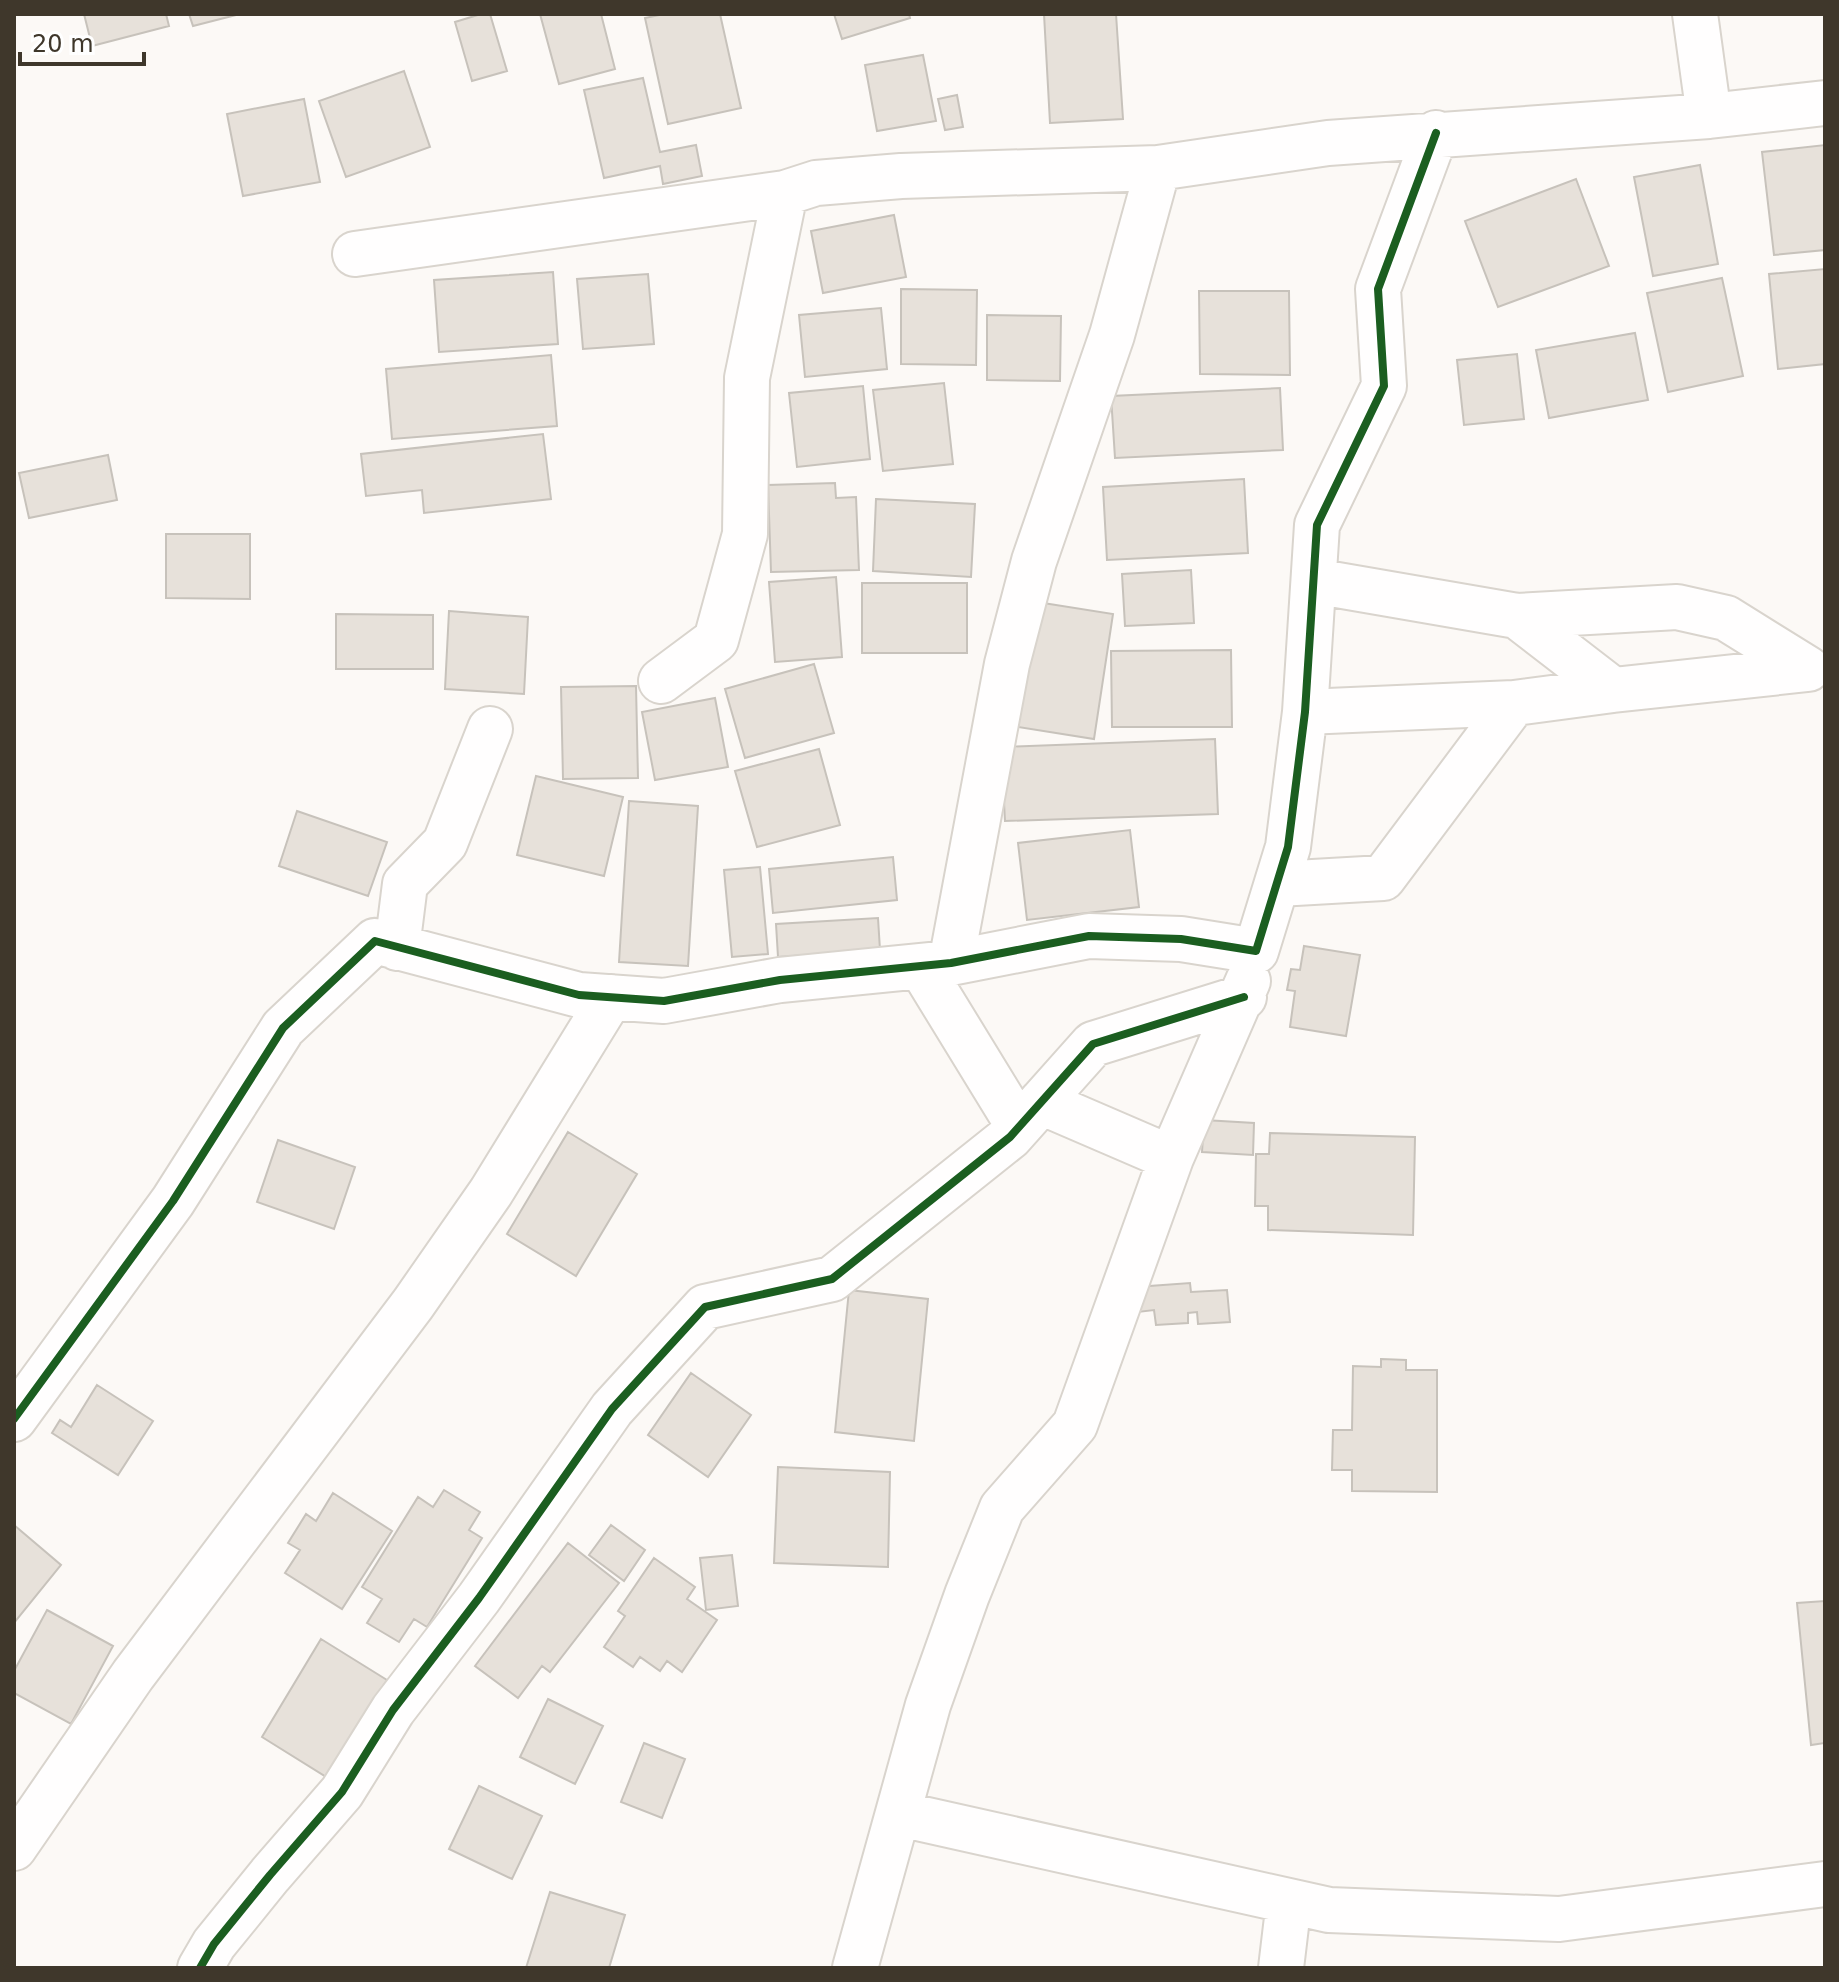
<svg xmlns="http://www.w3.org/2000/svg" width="1839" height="1982" font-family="'DejaVu Sans',sans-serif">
<rect width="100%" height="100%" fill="#fcf9f6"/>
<path fill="#e7e1da" stroke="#c7c2bb" stroke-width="2" d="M84,14h82l3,12 -77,20z
M189,14h51l-47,12z
M481,14h9l17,57 -35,10 -17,-59z
M540,14h61l14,55 -56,15z
M664,14h56l21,94 -73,16 -23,-106z
M834,14h75l1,4 -68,21z
M1044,14h72l7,105 -73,4z
M923,55l13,66 -59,10 -12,-66z
M404,71l26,76 -84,30 -27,-76z
M643,78l17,74 36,-7 6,31 -39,8 -3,-18 -56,12 -20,-88z
M957,95l6,32 -18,3 -7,-31z
M304,99l16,83 -77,14 -16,-82z
M1825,145v105l-51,5 -12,-103z
M1700,165l18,99 -65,12 -19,-99z
M1576,179l33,87 -111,41 -33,-86z
M894,215l12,62 -83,16 -12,-62z
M1825,269v95l-47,5 -9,-95z
M553,272l5,72 -119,8 -5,-72z
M648,274l6,70 -71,5 -6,-70z
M1722,278l21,98 -75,16 -21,-99z
M901,289l76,1 -1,75 -75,-1z
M1199,291h90l1,84 -90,-1z
M881,308l6,61 -82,8 -6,-62z
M987,315l74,1 -1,65 -73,-1z
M1635,333l13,67 -99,18 -13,-68z
M1517,354l7,65 -60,6 -7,-65z
M551,355l6,71 -165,13 -6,-70z
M944,383l9,81 -70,7 -10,-81z
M863,386l7,73 -73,8 -8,-74z
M1280,388l3,62 -168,8 -4,-62z
M543,434l8,65 -127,14 -2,-23 -56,6 -5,-42z
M108,455l9,45 -88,18 -10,-45z
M1244,479l4,74 -141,7 -4,-73z
M835,483l1,15 20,-1 3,73 -88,2 -3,-87z
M876,499l99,5 -4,73 -98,-6z
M166,534h84v65l-84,-1z
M1191,570l3,53 -69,3 -3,-52z
M836,577l6,80 -67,5 -6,-80z
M862,583h105v70h-105z
M1037,602l76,12 -19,125 -76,-12z
M449,611l79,6 -4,77 -79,-5z
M336,614l97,1v54h-97z
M1231,650l1,77h-120l-1,-76z
M814,664l20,69 -89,25 -20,-69z
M636,686l2,92 -75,1 -2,-92z
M715,698l13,69 -73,13 -13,-68z
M1215,739l3,75 -213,7 -4,-74z
M819,749l21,76 -83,22 -22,-76z
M536,776l87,21 -19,79 -87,-21z
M629,801l69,5 -10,160 -69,-4z
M297,811l90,31 -19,54 -89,-30z
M1130,830l9,77 -112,13 -9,-77z
M893,857l4,43 -124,13 -4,-44z
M760,867l8,87 -36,3 -8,-87z
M878,918l2,32 -102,7 -2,-33z
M1304,946l56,9 -14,81 -56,-9 5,-36 -8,-1 4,-21 9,1z
M1204,1120l50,3 -1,32 -51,-3z
M568,1132l69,42 -61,102 -69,-42z
M1270,1133l145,4 -2,98 -145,-5v-24h-13l1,-52h13z
M278,1140l77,27 -21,62 -77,-27z
M1190,1283l1,9 36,-2 3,32 -32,2 -1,-12 -9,1v10l-32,2 -2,-15 -16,2 -2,-25z
M849,1290l79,9 -14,142 -79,-9z
M1381,1359l25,1v10h31v122l-85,-1v-21h-20l1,-40h19l1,-64 28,1z
M691,1373l60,42 -43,62 -60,-42z
M97,1385l56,36 -35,54 -66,-42 8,-13 11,7z
M778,1467l112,5 -2,95 -114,-4z
M444,1490l36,22 -11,18 13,8 -55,89 -13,-8 -15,23 -32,-19 15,-24 -20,-12 56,-90 15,10z
M333,1493l59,38 -50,78 -57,-36 15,-23 -12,-7 18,-29 10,7z
M14,1525l47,40 -47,58z
M611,1525l34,25 -21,31 -35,-26z
M568,1543l51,40 -69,89 -8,-6 -24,32 -43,-32z
M732,1555l6,51 -32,4 -6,-52z
M654,1558l41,29 -8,12 30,21 -35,52 -15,-11 -7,10 -20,-14 -7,10 -29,-20 21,-31 -7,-5z
M1825,1601v142l-14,2 -14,-142z
M47,1610l66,36 -42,78 -57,-31v-22z
M321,1639l66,41 -59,98 -66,-41z
M548,1699l55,27 -28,58 -55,-27z
M644,1743l41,16 -23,59 -41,-16z
M479,1786l63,30 -30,63 -63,-30z
M550,1892l75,23 -16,53h-83z"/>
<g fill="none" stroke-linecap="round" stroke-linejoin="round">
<defs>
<path id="minor" d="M1709,116l116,-13
M355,254l430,-61 31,-10 85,-7 257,-8 170,-25 381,-27 -14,-102
M1314,581l203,35 96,74 -99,13
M1517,616l160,-9 49,11 82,51 -195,21
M661,681l55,-41 29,-106 2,-156 38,-185
M1278,884l105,-6 131,-175 -209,9
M397,948l8,-64 40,-41 45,-114
M951,963l56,-299 27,-103 78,-226 46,-167
M921,967l98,160
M1041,1102l130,56
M14,1419l159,-218 110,-173 92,-87 204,54 85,6 116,-21 171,-17 138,-27 92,3 75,12 32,-104 17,-135 12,-187 67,-139 -6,-97 58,-156
M900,1814l429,96 230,9 266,-35
M14,1848l119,-173 280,-371 78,-112 120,-195
M200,1968l14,-24 56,-69 72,-83 51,-82 86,-112 133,-189 93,-102 127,-28 178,-142 83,-93 151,-47
M855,1968l73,-263 39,-110 35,-87 73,-83 96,-267 77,-177
M1281,1968l8,-67"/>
</defs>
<use href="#minor" stroke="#d9d4cd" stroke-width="48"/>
<use href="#minor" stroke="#fffefe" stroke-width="44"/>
<defs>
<path id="cycleway" d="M14,1419l159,-218 110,-173 92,-87 204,54 85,6 116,-21 171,-17 138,-27 92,3 75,12 32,-104 17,-135 12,-187 67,-139 -6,-97 58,-156
M200,1968l14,-24 56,-69 72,-83 51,-82 86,-112 133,-189 93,-102 127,-28 178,-142 83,-93 151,-47"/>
</defs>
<use href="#cycleway" stroke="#fff" stroke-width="13"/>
<use href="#cycleway" stroke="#1b5e20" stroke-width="8"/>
</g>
<rect width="1839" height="1982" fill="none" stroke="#3f372b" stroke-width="32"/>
<path d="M20 52v12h124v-12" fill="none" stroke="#3f372b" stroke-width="4"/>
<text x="32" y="52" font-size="24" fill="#3f372b" stroke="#ffffff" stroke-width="6" paint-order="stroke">20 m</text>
</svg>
